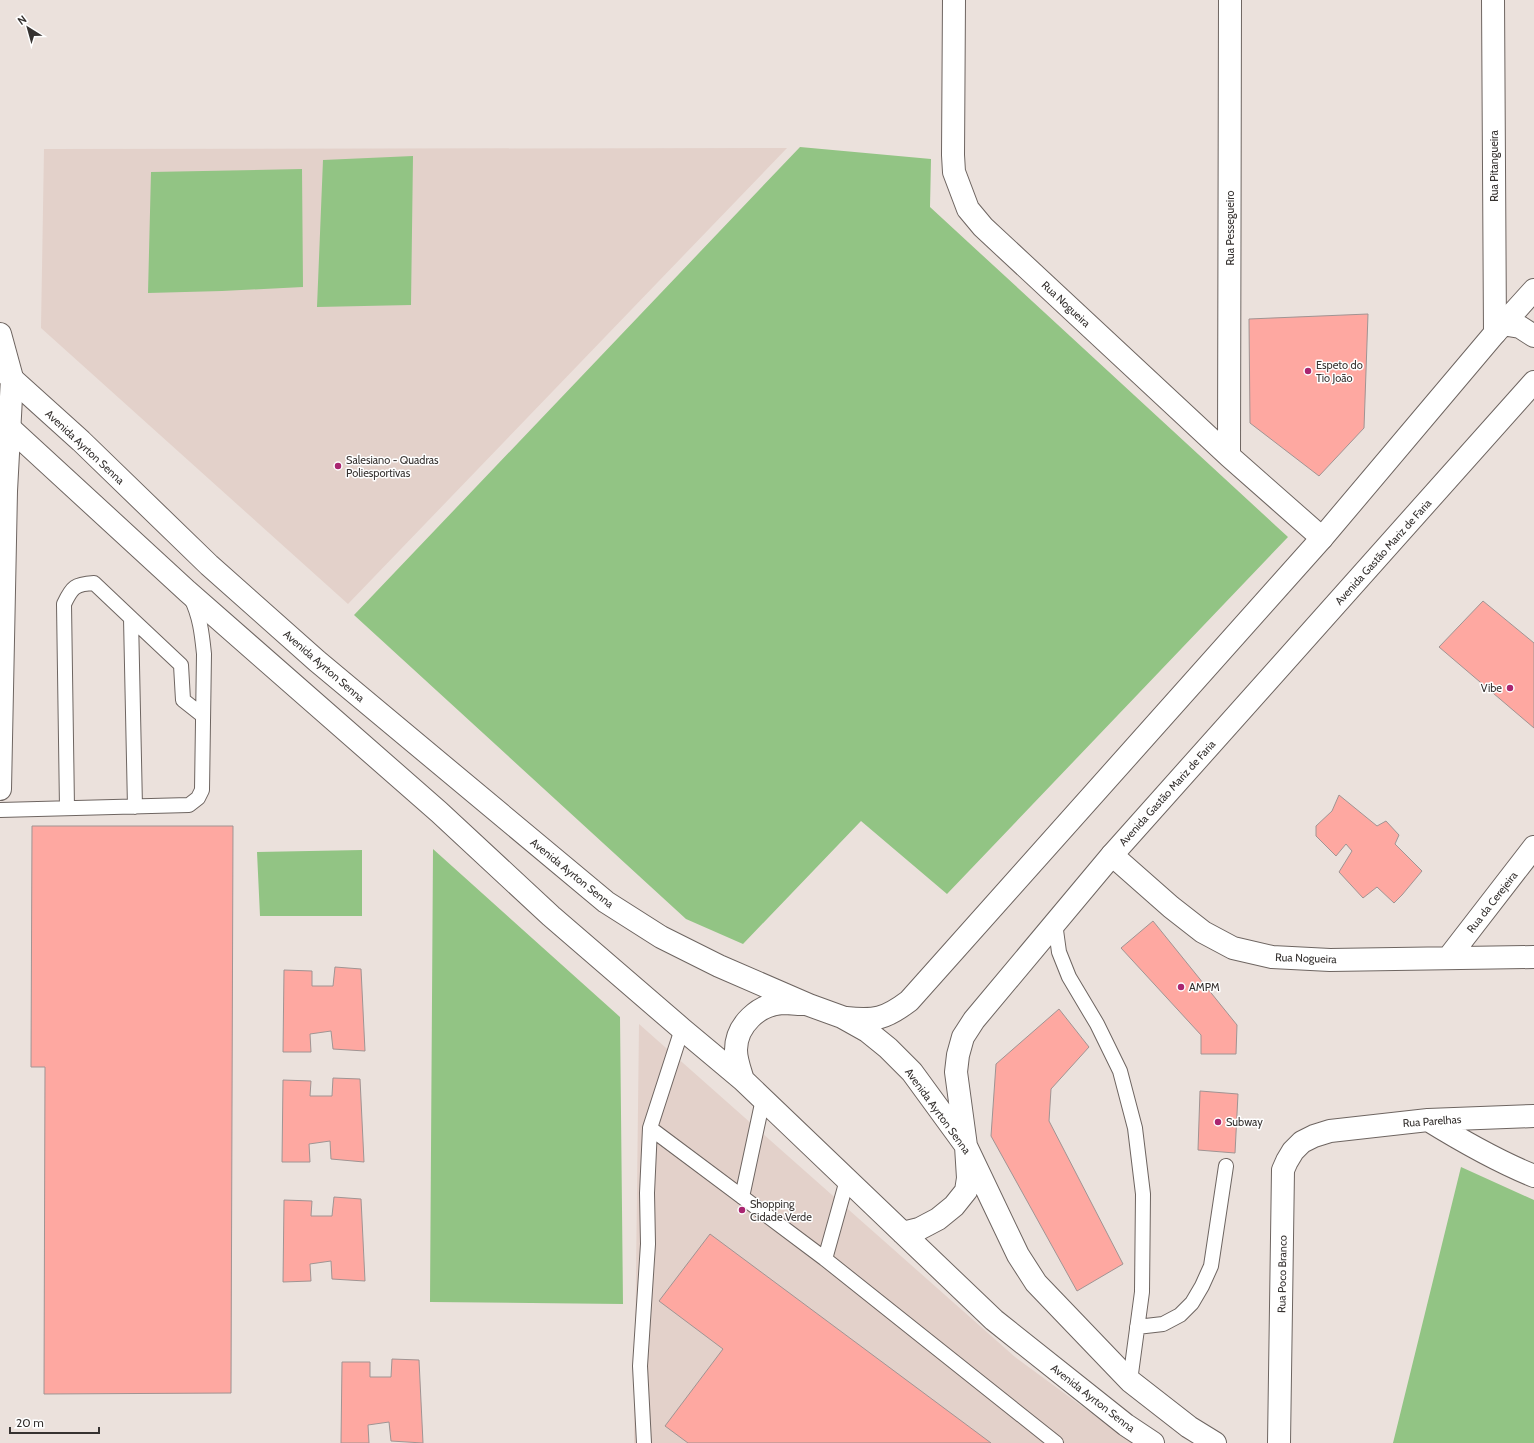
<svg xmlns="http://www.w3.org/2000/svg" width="1534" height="1443" font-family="Cabin,sans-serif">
<rect width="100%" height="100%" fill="#ebe1dc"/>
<path fill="#e3d1ca" d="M787,148l-439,456 -307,-276 3,-179z
M639,1024l376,333 117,86h-498z"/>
<path fill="#92c484" d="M800,147l131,12 -1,48 358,330 -341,357 -86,-73 -118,123 -57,-25 -332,-304z
M413,156l-2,149 -94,2 6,-147z
M302,169l1,118 -81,4 -74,2 3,-121z
M433,849l187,168 3,287 -193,-2z
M362,850v66h-102l-3,-64z
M1461,1167l73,33v243h-141z"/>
<path fill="#fea8a1" stroke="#a09493" d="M1368,314l-4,114 -45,48 -69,-53 -1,-104z
M1483,601l51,42v85l-95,-81z
M1339,795l38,31 9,-5 13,14 -4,9 27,27 -20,24 -8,8 -17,-16 -14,11 -24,-26 13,-21 -6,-7 -10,12 -20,-20v-10l16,-15z
M32,826h201l-2,567 -187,1 1,-327h-14z
M1153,921l84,104 -1,29h-35v-19l-80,-87z
M335,967l26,2 4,82 -32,-2 -2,-18 -21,3 1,18h-28l1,-82 28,1v15h21z
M1059,1009l30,38 -38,42 -2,32 74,143 -46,27 -86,-155 5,-72z
M333,1078l27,1 4,83 -33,-3 -1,-18 -21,3 1,18h-28l1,-82 28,1 -1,15h22z
M1200,1091l38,3 -3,59 -37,-3z
M334,1197l27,2 4,82 -33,-2 -1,-18 -21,3 1,17 -28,1 1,-82 28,1 -1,15h21z
M710,1234l281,209h-303l-23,-17 58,-77 -64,-48z
M392,1359l27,1 4,83 -32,-2 -2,-19 -21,3 1,18h-28l1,-81h28v15h21z"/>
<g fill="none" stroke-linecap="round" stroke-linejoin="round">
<defs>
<path id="lane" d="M131,618l50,47 2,35 19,15
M67,808l-3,-204c8,-17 11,-20 30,-21l37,35 4,189
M0,810l189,-5 9,-7 4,-8 2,-136c-2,-20 -4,-38 -13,-56
M1055,923l4,29 10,25 28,47 23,47 15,57 8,66 -1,98 -12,89
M650,1128l175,131 231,184
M742,1197l21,-98
M825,1259l22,-79
M1137,1327l26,-3 17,-9 12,-12 10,-17 9,-20 15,-100
M644,1443l-4,-77 8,-122 -1,-51 3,-65 32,-99"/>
<path id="street" d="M954,0l-1,155 1,17 14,37 15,18 246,229 93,82
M1493,0l2,333
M1229,456l1,-456
M1112,855l59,52 32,25 30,16 39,9 58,3 204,-3
M1449,957l85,-110
M1428,1120c34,21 69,41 106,56
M1279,1443l4,-273 4,-9 6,-10 9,-9 12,-6 16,-5 98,-11 106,-4"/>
<path id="secondary" d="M0,334l12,44 -6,113 -6,298"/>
<path id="primary" d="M1502,324l18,3 14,9
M0,368l81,73 128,124 108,96 289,241 55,35 58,29 90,39 33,12 25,14 21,17 24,24 54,74 52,109 18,28 94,98 59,46 26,16
M0,419l187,172 252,221 112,104 131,113 61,51 251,240 132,105 27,18
M846,1018c29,3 39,1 63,-17l413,-463 173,-205 39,-43
M743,1080c-3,-10 -7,-20 -7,-30 0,-25 23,-46 47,-47 6,0 13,1 19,1
M903,1233l16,-4 19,-10 16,-13 12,-15 2,-13 -2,-32 -10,-74 2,-17 5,-18 11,-17 138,-165 422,-473"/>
</defs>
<use href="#lane" stroke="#6e6561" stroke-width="16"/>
<use href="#street" stroke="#6e6561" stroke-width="24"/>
<use href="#secondary" stroke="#6e6561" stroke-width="24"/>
<use href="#primary" stroke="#6e6561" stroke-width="24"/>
<use href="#lane" stroke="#fff" stroke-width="14"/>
<use href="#street" stroke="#fff" stroke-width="22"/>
<use href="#secondary" stroke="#fff" stroke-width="22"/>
<use href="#primary" stroke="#fff" stroke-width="22"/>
</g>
<g fill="#a92570" stroke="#fff" stroke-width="1.5">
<circle cx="1308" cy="371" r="4"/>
<circle cx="338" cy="466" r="4"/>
<circle cx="1510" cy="688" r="4"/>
<circle cx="1181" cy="987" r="4"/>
<circle cx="1218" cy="1122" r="4"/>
<circle cx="742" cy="1210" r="4"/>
</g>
<g text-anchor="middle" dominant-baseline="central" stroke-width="3" stroke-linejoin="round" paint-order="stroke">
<g font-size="11" fill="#363230" stroke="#fff">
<text transform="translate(1494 166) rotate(-90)">Rua Pitangueira</text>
<text transform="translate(1230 228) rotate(-90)">Rua Pessegueiro</text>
<text transform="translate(1066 304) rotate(43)">Rua Nogueira</text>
<text transform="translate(85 447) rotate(43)">Avenida Ayrton Senna</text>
<text transform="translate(1383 552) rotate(-48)">Avenida Gastão Mariz de Faria</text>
<text transform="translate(324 666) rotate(41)">Avenida Ayrton Senna</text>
<text transform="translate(1167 793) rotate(-48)">Avenida Gastão Mariz de Faria</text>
<text transform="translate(572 873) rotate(39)">Avenida Ayrton Senna</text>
<text transform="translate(1492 902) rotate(-52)">Rua da Cerejeira</text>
<text transform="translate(1306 958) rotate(2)">Rua Nogueira</text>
<text transform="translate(938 1111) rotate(54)">Avenida Ayrton Senna</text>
<text transform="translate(1432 1121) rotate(-4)">Rua Parelhas</text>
<text transform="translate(1282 1274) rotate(-89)">Rua Poco Branco</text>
<text transform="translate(1093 1398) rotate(38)">Avenida Ayrton Senna</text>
</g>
<g font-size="11" fill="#363230" stroke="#fff" text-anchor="start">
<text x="1316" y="365">Espeto do<tspan x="1316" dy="13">Tio João</tspan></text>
<text x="346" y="460">Salesiano - Quadras<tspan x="346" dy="13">Poliesportivas</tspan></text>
<text x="1502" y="688" text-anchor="end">Vibe</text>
<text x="1189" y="987">AMPM</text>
<text x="1226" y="1122">Subway</text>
<text x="750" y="1204">Shopping<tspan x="750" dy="13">Cidade Verde</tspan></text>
</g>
</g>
<g transform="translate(28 28) rotate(323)" stroke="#ffffff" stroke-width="3" paint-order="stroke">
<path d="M0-3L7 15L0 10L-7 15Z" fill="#363230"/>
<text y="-6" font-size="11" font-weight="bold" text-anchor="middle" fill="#363230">N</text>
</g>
<path d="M10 1427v6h89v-6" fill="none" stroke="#363230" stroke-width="2"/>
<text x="16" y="1427" font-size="12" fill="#363230" stroke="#ffffff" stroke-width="3" paint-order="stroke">20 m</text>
</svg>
